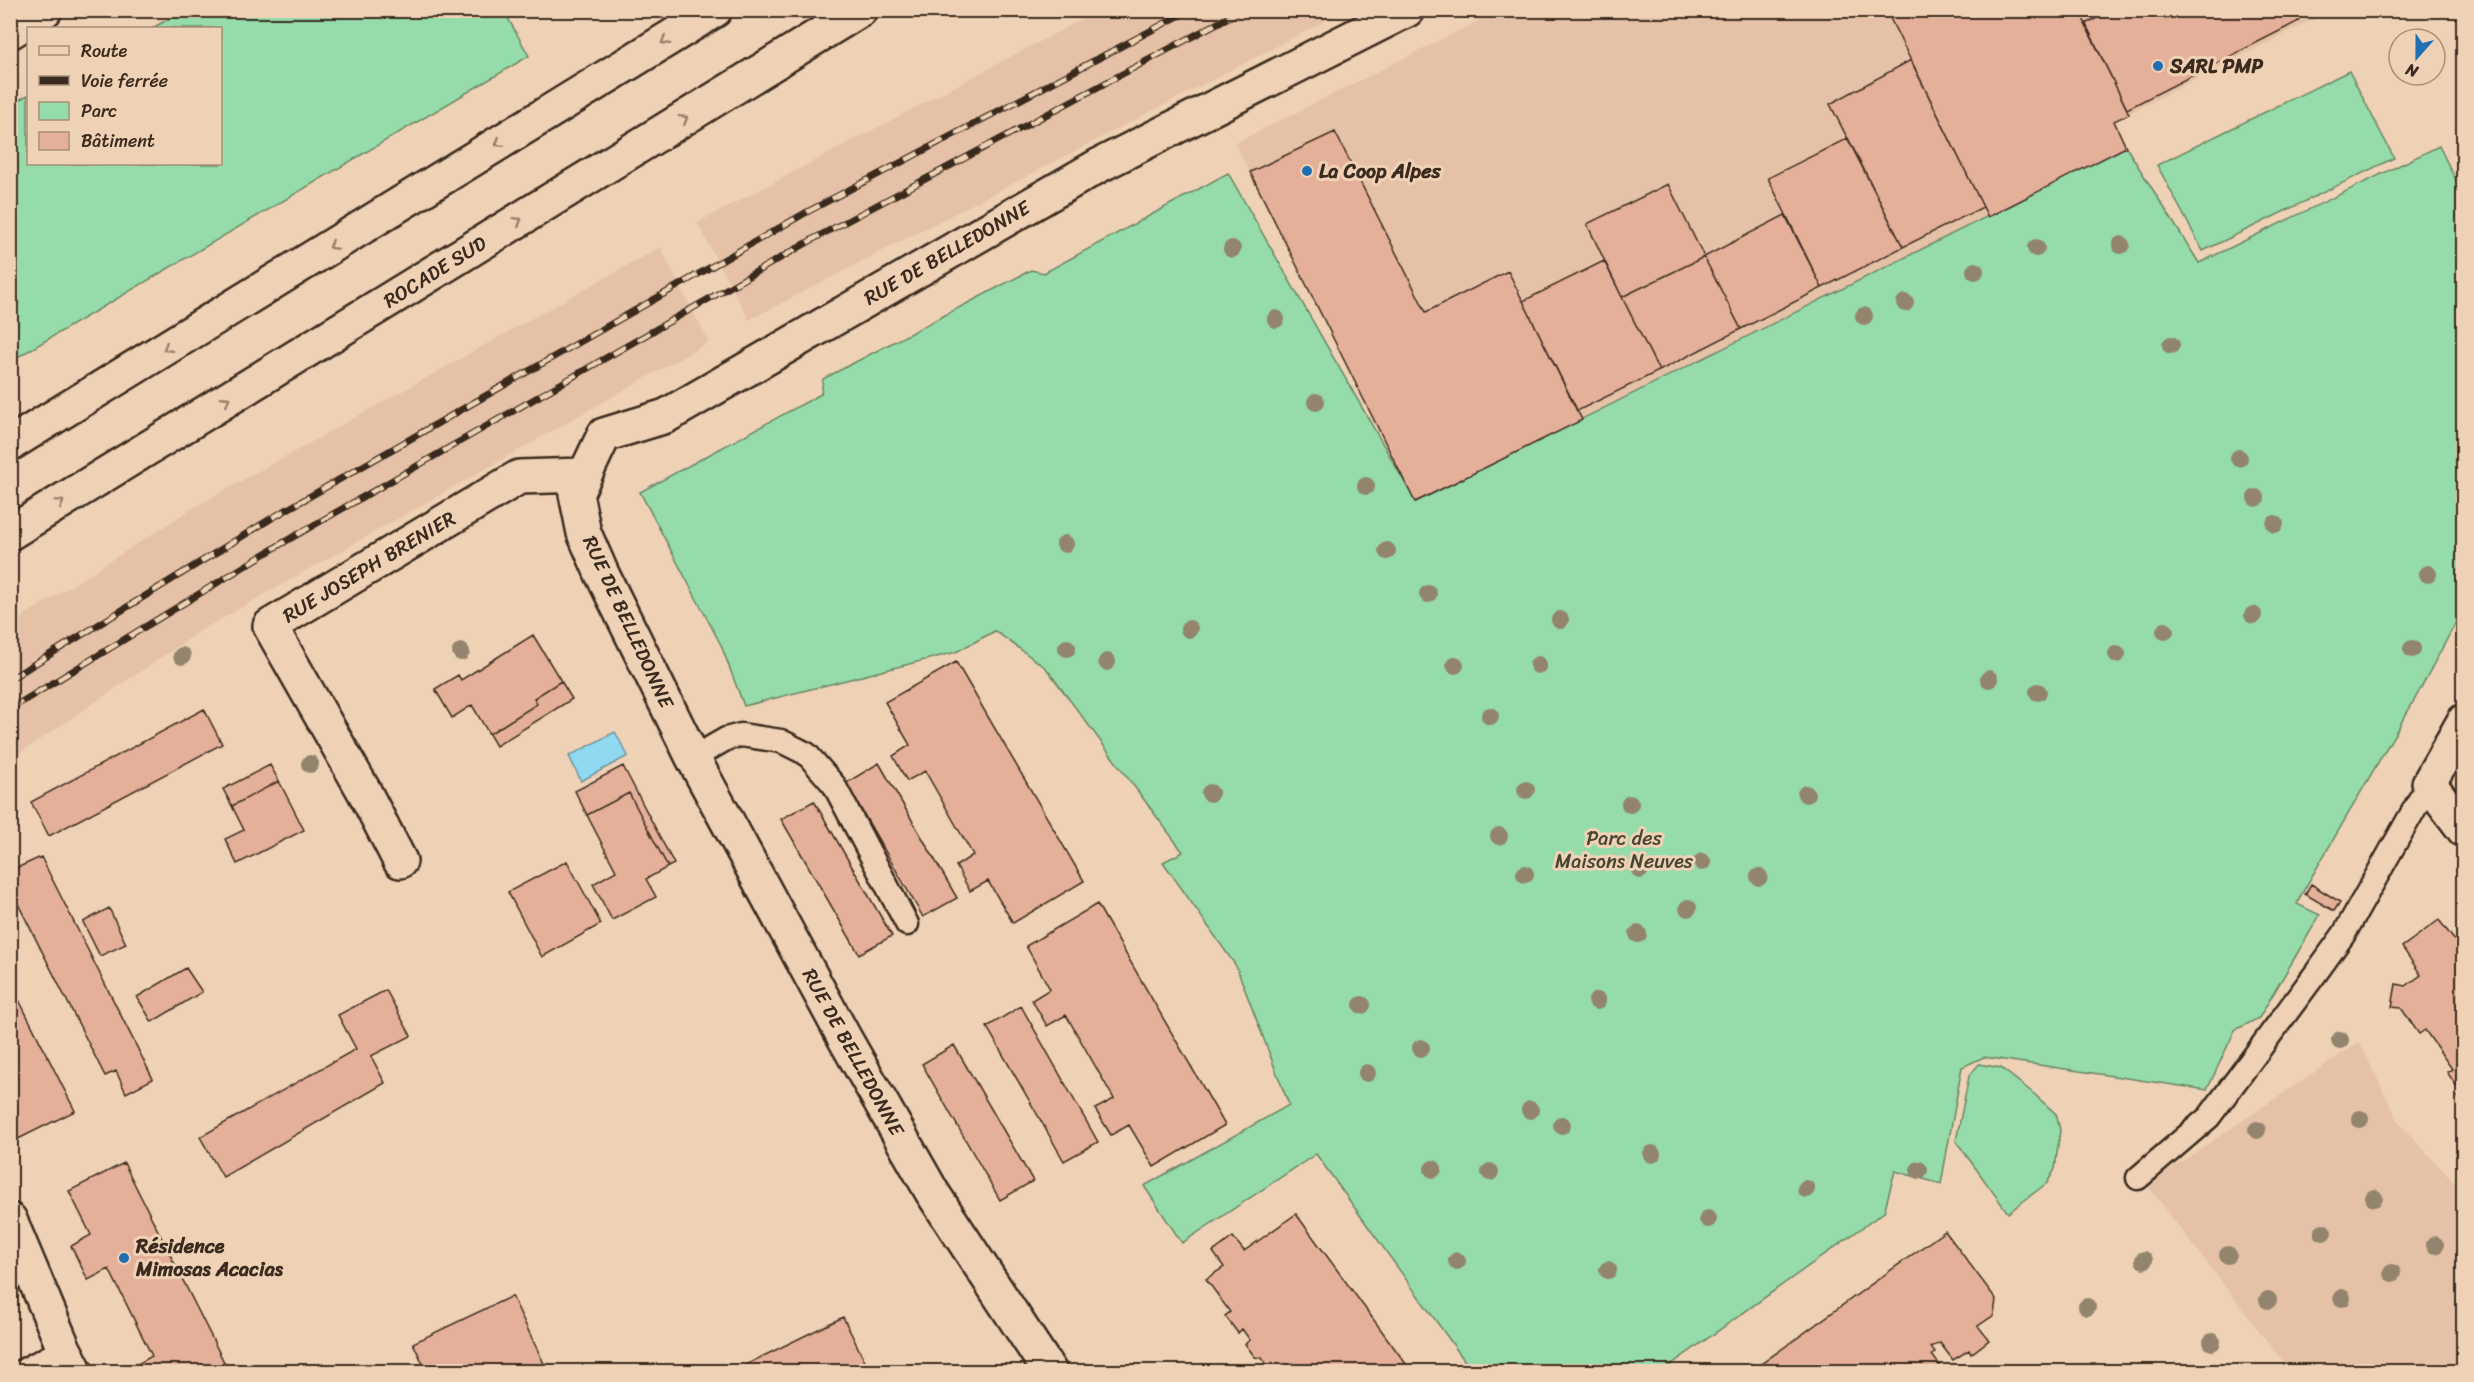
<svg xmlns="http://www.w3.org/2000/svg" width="2474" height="1382" font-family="Sriracha,sans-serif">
<rect width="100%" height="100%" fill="#efd2b5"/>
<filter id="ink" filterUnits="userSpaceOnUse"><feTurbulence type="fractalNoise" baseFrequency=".0167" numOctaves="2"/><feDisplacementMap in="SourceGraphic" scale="12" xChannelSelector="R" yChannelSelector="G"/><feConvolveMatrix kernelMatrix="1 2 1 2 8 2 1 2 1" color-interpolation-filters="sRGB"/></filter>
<g filter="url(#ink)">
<path fill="#e5c2a7" d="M1097,11h248l-596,309 -52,-97z
M1498,11h832l-216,110 12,26 -711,355 -180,-359z
M660,247l49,95 -507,288 -191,129v-135l182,-116z
M2359,1042l41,82 63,68v179h-173l-143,-186z"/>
<path fill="#95dcaa" stroke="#688364" stroke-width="1.5" d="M186,10l318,1 25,45 -518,305v-257l17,-9v69h192v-136h-68z
M2349,71l45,87 -191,93 -46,-86z
M2439,146l24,49v414l-48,90 -114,196 -4,9 23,11 -61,103 -24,12 -28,60 -223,-33 -22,10 -21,117 -46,-13 -11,41 -222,159h-190l-156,-217 -134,89 -38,-57 145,-81 -53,-139 -73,-104 20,-10 -137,-184 -51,-37 -39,21 -212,54 -23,-61 -81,-153 181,-98 2,-15 208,-109 13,3 184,-100 188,329 710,-355 73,116z
M1979,1064l22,4 32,25 23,21 4,16 -5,39 -8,14 -39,30 -52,-72 13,-65z"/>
<path fill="#90d9f1" stroke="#6e939d" stroke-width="1.5" d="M615,732l13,24 -47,25 -12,-25z"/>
<path fill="#e5b099" stroke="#3b2a1e" stroke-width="1.5" d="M1886,10h113l3,6 10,-6h67l50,104 -15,7 12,26 -138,70z
M2106,10h188l5,11 -172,88 -42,-85 22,-11z
M1911,60l72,147 -80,40 -73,-143z
M1335,132l91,180 82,-41 74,149 -167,82 -165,-330z
M1848,138l55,109 -81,41 -54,-110z
M1668,184l36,73 -82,40 -35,-73z
M1785,215l37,73 -81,41 -37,-72z
M1704,257l37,72 -82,42 -37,-74z
M1604,261l55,110 -82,40 -54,-110z
M533,635l28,46 -27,17 3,6 -48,30 -17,-29 -20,13 -17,-29 23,-14 3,5z
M956,662l128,219 -71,42 -25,-42 -18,10 -14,-25 17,-11 -48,-84 -18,10 -14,-25 17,-11 -25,-43z
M561,681l11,18 -76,47 -7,-12 48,-30 -3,-6z
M204,709l18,35 -173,92 -18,-34z
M879,763l78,135 -34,19 -77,-134z
M270,765l9,16 -47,25 -9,-17z
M623,766l51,98 -6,3 -39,-74 -42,22 -12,-24z
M279,781l25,49 -67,34 -12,-25 19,-9 -12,-24z
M629,793l39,74 -22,12 10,18 -44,23 -19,-36 23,-13 -29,-56z
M814,801l78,135 -33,18 -78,-135z
M41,857l112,222 -27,14 -10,-22 -11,5 -95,-188v-17z
M567,861l34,63 -59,33 -34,-65z
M2311,884l29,18 -6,9 -29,-17z
M1097,904l128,221 -71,42 -25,-42 -18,10 -16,-26 19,-10 -48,-84 -19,11 -15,-26 18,-11 -24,-43z
M109,908l17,36 -26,12 -17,-34z
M2439,920l22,29 3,-2v158l-6,-8 4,-3 -15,-22 5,-3 -27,-39 -6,4 -18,-26 -9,-1 4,-23 10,2 15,-11 -19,-28z
M186,968l16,24 -50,30 -15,-25z
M10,982l65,129 -65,32z
M386,990l25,46 -40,20 14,27 -162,94 -23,-40 156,-88 -18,-34z
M1021,1006l77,136 -34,19 -77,-134z
M954,1045l79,136 -33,19 -78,-136z
M124,1163l105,209h-95l-2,-5 20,-11 -43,-87 -21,11 -17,-34 20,-11 -22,-44z
M1296,1214l116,158h-141l-9,-14 -7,-1 -10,-13 5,-4 -8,-11 -4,4 -13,-17 5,-4 -24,-33 18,-12 -11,-15 20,-15 11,14z
M1945,1231l51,68 -2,16 -16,11 11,14 -18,14 -2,-4 -16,10 -13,-17 -9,4 4,6 -3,2 10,13 -5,4h-187z
M512,1296l36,76h-121l-14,-29z
M843,1317l27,55h-120l-3,-8z"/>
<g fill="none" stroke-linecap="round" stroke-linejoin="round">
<defs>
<path id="service" d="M693,758l33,-19 15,-4 40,6 26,13 27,31 73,139
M2138,1178l71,-61 107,-144 28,-39 85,-151
M20,1372l44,-23"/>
<path id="minor" d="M10,32l35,-22
M2464,721l-35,62 35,47
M400,861l-36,-70 -94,-165 249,-149 64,-2
M10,1220l54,129 12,23
M1050,1372l-118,-180 -87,-153 -152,-281 -91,-184 -18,-41 -8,-39 28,-59 62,-19 432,-250 309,-156"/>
<path id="trunk" d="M10,444l705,-434
M10,533l850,-523"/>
</defs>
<use href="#service" stroke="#3b2a1e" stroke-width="27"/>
<use href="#minor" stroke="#3b2a1e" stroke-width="38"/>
<use href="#trunk" stroke="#3b2a1e" stroke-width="38"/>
<use href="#service" stroke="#efd2b5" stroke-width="22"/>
<use href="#minor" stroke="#efd2b5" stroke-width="33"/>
<use href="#trunk" stroke="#efd2b5" stroke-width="33"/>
<defs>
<path id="rail" d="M10,679l262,-161 535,-306 383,-202
M10,709l276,-168 531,-304 425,-227"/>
</defs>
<use href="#rail" stroke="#3b2a1e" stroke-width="7"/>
<use href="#rail" stroke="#efd2b5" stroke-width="4.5" stroke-dasharray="14" stroke-linecap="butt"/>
</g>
<g fill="#93846e">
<circle cx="2121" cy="245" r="9"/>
<circle cx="2036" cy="248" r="9"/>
<circle cx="1232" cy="249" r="9"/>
<circle cx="1975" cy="271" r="9"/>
<circle cx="1905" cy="303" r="9"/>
<circle cx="1864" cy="316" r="9"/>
<circle cx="1276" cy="319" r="9"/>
<circle cx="2171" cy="345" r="9"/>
<circle cx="1316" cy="402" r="9"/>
<circle cx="2239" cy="458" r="9"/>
<circle cx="1366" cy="486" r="9"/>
<circle cx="2256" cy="498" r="9"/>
<circle cx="2275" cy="524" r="9"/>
<circle cx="1065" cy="544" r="9"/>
<circle cx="1387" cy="551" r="9"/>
<circle cx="2428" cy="574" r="9"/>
<circle cx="1428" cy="594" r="9"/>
<circle cx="2253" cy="615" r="9"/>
<circle cx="1560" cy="620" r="9"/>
<circle cx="1189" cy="629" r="9"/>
<circle cx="2165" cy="631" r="9"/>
<circle cx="1067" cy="648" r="9"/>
<circle cx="2412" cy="649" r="9"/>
<circle cx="461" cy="652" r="9"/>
<circle cx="2117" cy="654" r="9"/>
<circle cx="182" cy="656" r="9"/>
<circle cx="1107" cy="662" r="9"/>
<circle cx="1455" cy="665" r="9"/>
<circle cx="1538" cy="665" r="9"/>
<circle cx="1989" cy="679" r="9"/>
<circle cx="2038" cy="692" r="9"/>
<circle cx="1490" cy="716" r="9"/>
<circle cx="310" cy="764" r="9"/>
<circle cx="1526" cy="790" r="9"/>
<circle cx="1210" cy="793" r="9"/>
<circle cx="1806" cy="794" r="9"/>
<circle cx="1630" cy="804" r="9"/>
<circle cx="1499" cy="836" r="9"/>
<circle cx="1702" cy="862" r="9"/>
<circle cx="1640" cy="870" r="9"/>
<circle cx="1525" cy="874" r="9"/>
<circle cx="1759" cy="877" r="9"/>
<circle cx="1688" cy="908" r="9"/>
<circle cx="1638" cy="934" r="9"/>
<circle cx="1597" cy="1001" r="9"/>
<circle cx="1362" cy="1005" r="9"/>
<circle cx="2340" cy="1040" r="9"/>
<circle cx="1421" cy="1048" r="9"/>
<circle cx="1367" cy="1073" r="9"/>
<circle cx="1530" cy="1110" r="9"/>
<circle cx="2360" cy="1119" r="9"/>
<circle cx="1562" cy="1125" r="9"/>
<circle cx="2257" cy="1130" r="9"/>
<circle cx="1652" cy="1154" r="9"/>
<circle cx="1433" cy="1169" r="9"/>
<circle cx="1919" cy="1170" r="9"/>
<circle cx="1490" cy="1172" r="9"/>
<circle cx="1806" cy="1189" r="9"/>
<circle cx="2374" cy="1198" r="9"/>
<circle cx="1708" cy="1219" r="9"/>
<circle cx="2323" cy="1232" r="9"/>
<circle cx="2435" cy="1245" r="9"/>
<circle cx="2228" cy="1255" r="9"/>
<circle cx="2144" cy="1260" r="9"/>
<circle cx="1457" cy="1261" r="9"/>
<circle cx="1608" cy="1270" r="9"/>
<circle cx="2392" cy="1273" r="9"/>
<circle cx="2342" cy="1298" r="9"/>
<circle cx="2268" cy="1300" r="9"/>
<circle cx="2087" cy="1307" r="9"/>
<circle cx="2212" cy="1342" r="9"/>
</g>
<defs><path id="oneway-chevron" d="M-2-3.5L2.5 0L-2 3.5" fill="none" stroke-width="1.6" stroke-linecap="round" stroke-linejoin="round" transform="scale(1.5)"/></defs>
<g stroke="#957e6a">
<use href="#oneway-chevron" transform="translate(665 41) rotate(148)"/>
<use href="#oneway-chevron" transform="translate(684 119) rotate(-32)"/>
<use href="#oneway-chevron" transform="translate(499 143) rotate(148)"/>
<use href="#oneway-chevron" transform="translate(518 221) rotate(-32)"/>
<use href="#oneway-chevron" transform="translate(333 246) rotate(148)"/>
<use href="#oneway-chevron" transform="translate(167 348) rotate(148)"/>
<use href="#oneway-chevron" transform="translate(226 400) rotate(-32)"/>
<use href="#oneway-chevron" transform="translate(60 503) rotate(-32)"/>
</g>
</g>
<g fill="#1f6fb2" stroke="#efd2b5" stroke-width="2">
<circle cx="2158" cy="66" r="6"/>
<circle cx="1307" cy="171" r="6"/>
<circle cx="124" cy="1258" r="6"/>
</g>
<g text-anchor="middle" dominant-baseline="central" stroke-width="6" stroke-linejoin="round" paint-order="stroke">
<g font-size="20" font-weight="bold" fill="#3b2a1e" stroke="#efd2b5" text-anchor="start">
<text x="2170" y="66">SARL PMP</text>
<text x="1319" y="171">La Coop Alpes</text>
<text x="136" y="1246">Résidence<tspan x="136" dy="23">Mimosas Acacias</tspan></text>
</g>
<g font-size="20" fill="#3b2a1e" stroke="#efd2b5">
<text transform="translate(947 253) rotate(-30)">RUE DE BELLEDONNE</text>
<text transform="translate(435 272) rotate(-32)">ROCADE SUD</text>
<text transform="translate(369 567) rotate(-31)">RUE JOSEPH BRENIER</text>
<text transform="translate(628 622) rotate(65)">RUE DE BELLEDONNE</text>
<text transform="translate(853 1052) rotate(61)">RUE DE BELLEDONNE</text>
</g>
<g font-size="20" fill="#484533" stroke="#efd2b5">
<text x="1624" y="838">Parc des<tspan x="1624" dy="23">Maisons Neuves</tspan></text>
</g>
</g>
<rect width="2474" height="1382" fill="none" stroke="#efd2b5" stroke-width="36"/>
<rect x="18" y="18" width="2438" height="1346" fill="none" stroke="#3b2a1e" stroke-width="2" filter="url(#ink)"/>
<rect x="27" y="27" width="195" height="138" fill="#efd2b5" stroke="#a78f79" stroke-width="1.5"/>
<rect x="39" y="46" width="30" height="9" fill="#efd2b5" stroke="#a78f79" stroke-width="1.5"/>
<text x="81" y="57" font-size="18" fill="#3b2a1e">Route</text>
<rect x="39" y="76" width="30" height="9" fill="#3b2a1e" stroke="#a78f79" stroke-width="1.5"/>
<text x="81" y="87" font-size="18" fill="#3b2a1e">Voie ferrée</text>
<rect x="39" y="102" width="30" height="18" fill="#95dcaa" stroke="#a78f79" stroke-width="1.5"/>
<text x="81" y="117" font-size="18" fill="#3b2a1e">Parc</text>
<rect x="39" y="132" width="30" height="18" fill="#e5b099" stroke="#a78f79" stroke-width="1.5"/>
<text x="81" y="147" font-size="18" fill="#3b2a1e">Bâtiment</text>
<g transform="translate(2417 57) rotate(201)"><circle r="28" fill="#efd2b5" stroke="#a78f79" stroke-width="1.5"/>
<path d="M0-4.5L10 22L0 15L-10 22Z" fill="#1f6fb2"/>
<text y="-9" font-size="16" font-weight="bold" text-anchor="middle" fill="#3b2a1e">N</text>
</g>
</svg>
